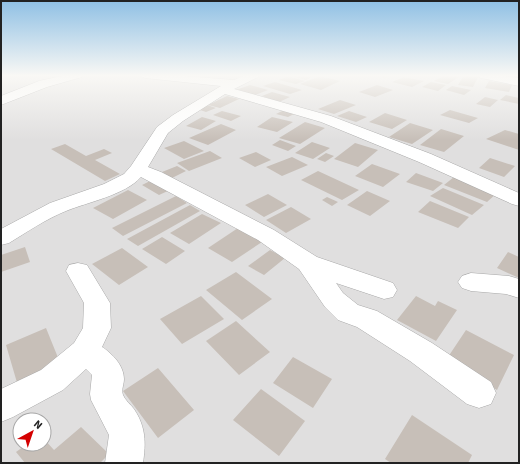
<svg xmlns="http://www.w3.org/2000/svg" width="520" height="464" font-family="'Source Sans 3',sans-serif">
<rect width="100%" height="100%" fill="#f2efe9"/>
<path fill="#e0dfdf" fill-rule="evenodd" d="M1,75h518v388h-518zM20,420h24v24h-24z"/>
<path fill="#c7bfb8" d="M292,75h9l11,2 -6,3 -16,-4z
M372,75h20l-7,3z
M445,75h17l-14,9 -14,-3z
M464,75l14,2 -5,10 -15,-2z
M288,76l17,5 -9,3 -17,-4z
M320,76l20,5 -19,9 -21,-6z
M404,77l20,4 -12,6 -20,-5z
M489,81l23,4 -3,7 -24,-4z
M275,82l27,8 -12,4 -27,-8z
M431,82l15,3 -8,6 -16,-4z
M250,85l18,5 -13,5 -19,-5z
M377,85l16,5 -18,7 -16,-5z
M452,86l19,4 -7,5 -18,-5z
M272,92l18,5 -11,5 -17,-6z
M506,95l13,3v6l-19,-4z
M227,96l12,3 -19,9 -12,-3z
M485,97l13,3 -8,7 -14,-3z
M340,100l16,5 -22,9 -16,-5z
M207,105l9,3 -10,4 -9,-3z
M284,110l12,3 -8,4 -12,-3z
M450,110l28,8 -9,5 -29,-8z
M222,111l19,5 -10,5 -18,-6z
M349,111l18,6 -11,5 -19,-6z
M385,113l22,7 -15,9 -23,-7z
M202,117l14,4 -15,9 -15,-4z
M272,117l21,5 -16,10 -20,-5z
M305,122l20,6 -25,16 -21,-6z
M410,123l23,7 -21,14 -23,-7z
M221,124l15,6 -28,15 -19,-7z
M441,129l23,7 -20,16 -24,-7z
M505,130l14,4v16l-33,-11z
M280,140l16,6 -8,5 -16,-6z
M184,141l20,10 -20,8 -20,-11z
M312,142l18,6 -17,11 -18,-6z
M355,143l23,7 -20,17 -24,-8z
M65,144l21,12 18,-7 8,4 -17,7 25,14 -15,7 -54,-32z
M210,151l12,7 -33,13 -12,-8z
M256,152l15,8 -16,7 -16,-9z
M326,153l8,3 -9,6 -8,-3z
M292,157l16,8 -26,11 -16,-9z
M490,158l25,8 -11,11 -25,-9z
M372,164l28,10 -17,13 -28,-11z
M177,166l9,5 -14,7 -10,-6z
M318,171l41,19 -17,10 -41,-20z
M416,173l27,10 -10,8 -27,-9z
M454,177l43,16 -10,9 -43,-17z
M152,180l18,10 -11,5 -17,-10z
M443,188l41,17 -12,10 -42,-19z
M128,190l19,10 -34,19 -20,-11z
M367,191l23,10 -20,15 -23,-11z
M268,194l19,11 -23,12 -19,-12z
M176,196l11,7 -64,33 -11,-8z
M327,197l11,5 -6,4 -10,-6z
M430,201l39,16 -11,11 -40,-16z
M190,205l10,6 -62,35 -11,-7z
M291,207l20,12 -25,14 -20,-13z
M202,214l19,9 -32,21 -19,-11z
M238,228l24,14 -30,20 -24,-14z
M162,237l23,14 -19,13 -24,-15z
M25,247l5,15 -29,10v-17z
M122,248l26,19 -29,18 -27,-21z
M270,250l15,8 -21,17 -16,-9z
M508,252l11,5v21l-22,-10z
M236,272l36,27 -30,21 -36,-30z
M201,296l23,23 -42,25 -22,-25z
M416,296l19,10 3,-5 19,9 -21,31 -39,-21z
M236,321l34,31 -31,23 -33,-34z
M46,328l15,37 -43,21 -12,-41z
M466,330l48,25 -17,35 -51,-30z
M293,357l39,22 -19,29 -40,-25z
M158,368l36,42 -36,28 -35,-47z
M261,389l44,32 -26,35 -46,-36z
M412,415l60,40 -4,8h-77l-6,-4z
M81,427l28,27 -9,9h-75l-9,-11 11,-8h17v-5l10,11z"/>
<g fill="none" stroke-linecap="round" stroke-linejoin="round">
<defs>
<path id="minor" d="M66,75h18l-2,2 -35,10 -46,18v-9l38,-15z
M139,75h32l63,5 12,-5h13l-1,2 -24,12 97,27 100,38 88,39v13l-7,-2 -93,-42 -98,-40 -96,-28 -42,27 -15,12 -20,34 13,5 113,58 43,27 76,26 4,7 -4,7 -9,2 -48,-16 7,10 15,12 19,6 55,32 59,39 5,11 -5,11 -12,4 -12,-4 -57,-43 -53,-34 -19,-7 -13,-13 -26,-38 -41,-29 -117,-63c-16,18 -53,25 -75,34 -20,8 -39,21 -57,32l-8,2v-16l49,-26 54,-19 20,-10 7,-8 26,-39 16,-12 48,-29 -76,-8z
M475,75h23l21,3v8l-38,-8z
M78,263l9,2 23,38 1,25 -9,19c11,7 22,19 22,32 0,5 -3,11 -1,16 2,5 8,10 11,14 12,18 12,34 9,54h-38l4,-28 -18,-35 -1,-6 2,-19 -6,-6 -23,21 -50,27 -12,5v-33l40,-19 33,-27 9,-15 1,-25 -18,-32 3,-6z
M471,273l38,3 10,3v19l-13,-4 -35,-3 -9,-3 -4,-6 4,-6z"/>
</defs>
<use href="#minor" stroke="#a9a9a9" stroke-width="1"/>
<use href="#minor" fill="#fff" fill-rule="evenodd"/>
</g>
<linearGradient id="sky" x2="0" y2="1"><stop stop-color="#8fc0e4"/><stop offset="0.54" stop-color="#f9f8f5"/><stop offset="1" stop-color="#f9f8f5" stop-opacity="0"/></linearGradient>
<rect width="520" height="140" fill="url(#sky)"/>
<rect width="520" height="464" fill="none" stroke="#222222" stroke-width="4"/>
<g transform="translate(32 432) rotate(40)"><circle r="19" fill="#ffffff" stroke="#a7a7a7"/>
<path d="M0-3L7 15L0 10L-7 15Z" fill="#d40000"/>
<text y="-6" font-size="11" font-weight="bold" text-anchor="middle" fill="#222222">N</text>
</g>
</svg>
